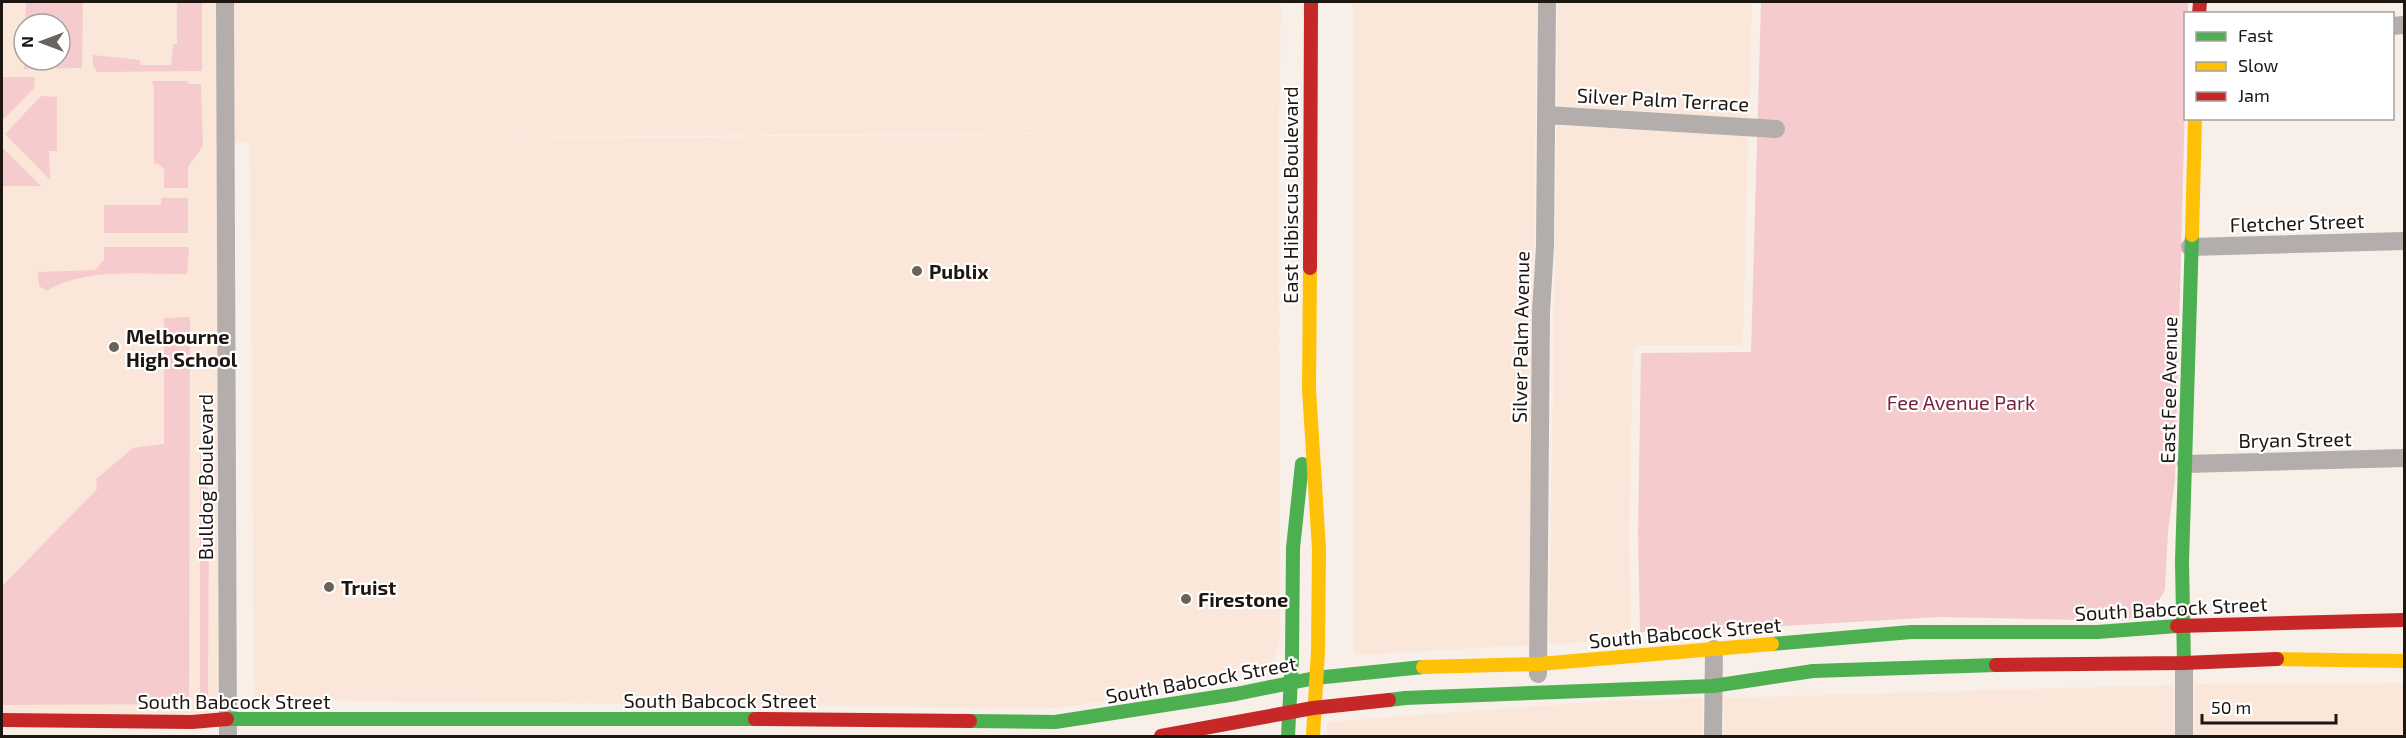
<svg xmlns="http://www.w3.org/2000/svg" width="2406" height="738" font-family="'Exo 2',sans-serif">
<rect width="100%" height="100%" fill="#f8efe8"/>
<path fill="#fae7d9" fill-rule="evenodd" d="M2,2h1279l-2,130 1,510 -9,24 -168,35 -44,7 -805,-8 -4,-557 -23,-1 2,580 -227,-2zM24,24h36v36h-36zM1035,133v1l-631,6 245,-4z
M1353,2h184l-8,643 -175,10z
M1557,2h195l-3,116 -192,-12z
M1557,125l191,11 -5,209h-102l-8,5 -4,183 2,99 6,7 -88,5z
M2404,683v53h-210v-52z
M2174,685v51h-450v-38z
M1703,698v38h-376v-14l279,-21z"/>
<path fill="#f5cbce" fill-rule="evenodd" d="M26,2h57l-1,66 -58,1zM24,24h36v36h-36z
M177,2h25v69l-105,1 -4,-6v-11l47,5 1,5h30l2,-21h4z
M1761,2h427v11l-2,1 -1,89 -10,377 -7,51 -3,59 -8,14 -31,17 -186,-4 -261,15h-39l-2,-99 3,-180 110,-1z
M2,77h33l-1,11 -32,33z
M152,81h35l1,3h13l2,62 -15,21v21h-24v-19l-6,-5h-4v-77z
M41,96l16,1v54h-8l1,29 -45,-46z
M2,147l39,39h-39z
M161,198h27v35h-84v-28h57z
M104,247h85l-2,27c-44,1 -102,-7 -140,17l-8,-5 -1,-14 57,-2 9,-10z
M190,317l-1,387 -187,1v-119l95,-97 -1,-10 37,-31 31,-4v-126z
M200,452l7,23 2,28 -1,192 -8,7z"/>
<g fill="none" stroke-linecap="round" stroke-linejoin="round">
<path stroke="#b3aeac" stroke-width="18" d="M225,2l3,734
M2392,26l12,-1
M1547,115l229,14
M2190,247l214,-6
M2186,464l218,-6
M2184,663v73
M1538,674l3,-362 4,-66 2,-244
M1713,736l1,-87"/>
<path stroke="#4caf50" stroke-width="14" d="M1772,644l139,-12h186l80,-6
M2184,663l-2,-101 10,-327
M1389,700l16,-2 308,-12 100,-15 183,-6
M227,719h528
M970,721l85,1 181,-28 79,-16 108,-11
M1288,736l4,-78 1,-110 9,-84"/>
<path stroke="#ffc107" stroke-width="14" d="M2192,235l3,-117
M1310,268l-1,121 10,160 -1,102 -5,85
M2277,659l127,2
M1423,667l116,-3 233,-20"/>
<path stroke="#c62828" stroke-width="14" d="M2199,14l1,-12
M1310,268l1,-266
M2177,626l227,-6
M1996,665l188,-2 93,-4
M755,719l215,2
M2,720l190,2 35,-3
M1161,736l152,-28 76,-8"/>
</g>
<g fill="#6a625c" stroke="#fff" stroke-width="2">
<circle cx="917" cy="271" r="6"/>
<circle cx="114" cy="347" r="6"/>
<circle cx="329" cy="587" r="6"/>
<circle cx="1186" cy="599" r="6"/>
</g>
<g text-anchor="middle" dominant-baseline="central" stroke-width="4.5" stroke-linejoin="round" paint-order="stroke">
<g font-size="20" fill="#1d1611" stroke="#fff">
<text transform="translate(1663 99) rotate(3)">Silver Palm Terrace</text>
<text transform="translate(1290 195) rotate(-90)">East Hibiscus Boulevard</text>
<text transform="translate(2297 222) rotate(-2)">Fletcher Street</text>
<text transform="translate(1520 337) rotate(-89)">Silver Palm Avenue</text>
<text transform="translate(2168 390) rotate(-89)">East Fee Avenue</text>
<text transform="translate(2295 439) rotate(-1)">Bryan Street</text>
<text transform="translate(205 477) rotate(-90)">Bulldog Boulevard</text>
<text transform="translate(2171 608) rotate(-3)">South Babcock Street</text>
<text transform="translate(1685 632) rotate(-5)">South Babcock Street</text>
<text transform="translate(1201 679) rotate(-10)">South Babcock Street</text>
<text x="720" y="700">South Babcock Street</text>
<text x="234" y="701">South Babcock Street</text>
</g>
<g font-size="20" font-weight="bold" fill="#1d1611" stroke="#fff" text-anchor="start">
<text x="929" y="271">Publix</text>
<text x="126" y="336">Melbourne<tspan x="126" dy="23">High School</tspan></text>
<text x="341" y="587">Truist</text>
<text x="1198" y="599">Firestone</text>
</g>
<g font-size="20" fill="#77243b" stroke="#fff">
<text x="1961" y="402">Fee Avenue Park</text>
</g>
</g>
<rect width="2406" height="738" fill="none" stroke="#1d1611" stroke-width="6"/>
<rect x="2184" y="12" width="210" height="108" fill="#ffffff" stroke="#a5a2a0" stroke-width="1.5"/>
<rect x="2196" y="32" width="30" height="9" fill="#4caf50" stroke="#a5a2a0" stroke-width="1.5"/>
<text x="2238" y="42" font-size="18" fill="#1d1611">Fast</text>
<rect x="2196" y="62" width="30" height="9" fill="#ffc107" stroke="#a5a2a0" stroke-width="1.5"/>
<text x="2238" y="72" font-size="18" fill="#1d1611">Slow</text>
<rect x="2196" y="92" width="30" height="9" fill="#c62828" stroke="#a5a2a0" stroke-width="1.5"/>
<text x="2238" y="102" font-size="18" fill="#1d1611">Jam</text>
<g transform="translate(42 42) rotate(270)"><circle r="28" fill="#ffffff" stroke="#a5a2a0" stroke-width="1.5"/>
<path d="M0-4.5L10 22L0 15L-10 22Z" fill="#6a625c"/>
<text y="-9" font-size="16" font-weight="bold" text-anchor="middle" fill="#1d1611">N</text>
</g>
<path d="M2202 714v9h134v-9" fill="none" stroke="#1d1611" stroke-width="3"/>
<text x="2211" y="714" font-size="18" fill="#1d1611" stroke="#ffffff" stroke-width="4.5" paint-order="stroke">50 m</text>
</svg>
